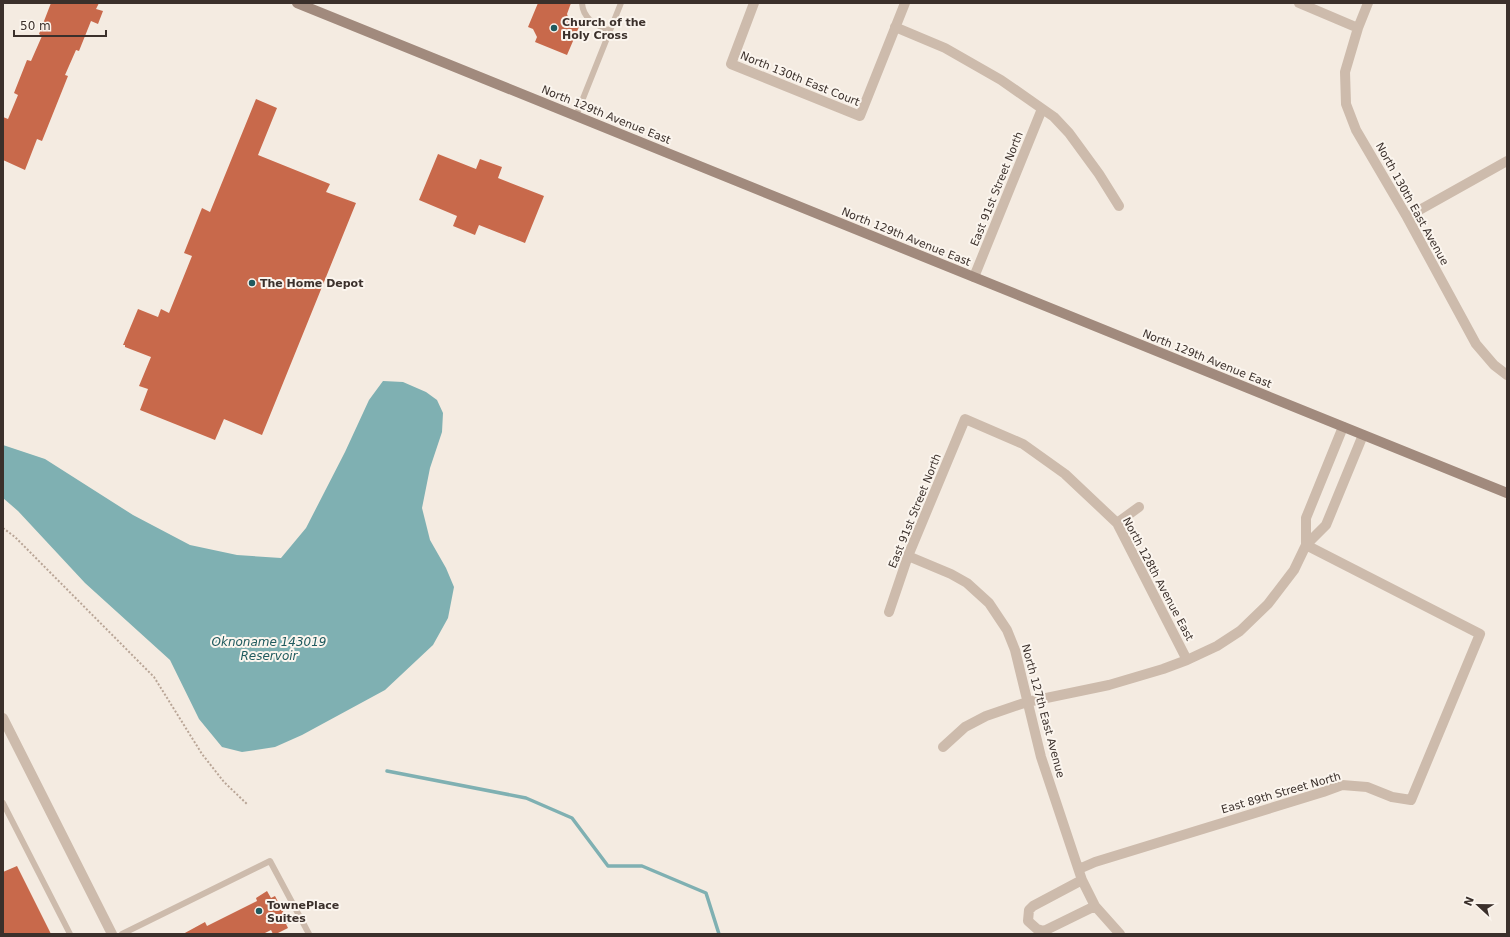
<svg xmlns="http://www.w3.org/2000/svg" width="1510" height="937" font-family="'DejaVu Sans',sans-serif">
<rect width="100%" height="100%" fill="#f4ebe1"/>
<path fill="#7fb0b2" d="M383,381l20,1 23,10 11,8 6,13 -1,19 -12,36 -8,40 8,32 16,28 8,19 -6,31 -15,27 -48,45 -83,45 -27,12 -33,5 -20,-5 -23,-28 -29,-59 -85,-77 -67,-72 -15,-13v-53l42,14 88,56 57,30 47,10 44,3 25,-30 39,-76 24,-52z"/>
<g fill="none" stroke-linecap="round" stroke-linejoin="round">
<path stroke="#7fb0b2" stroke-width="3.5" d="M387,771l139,27 46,20 36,48h34l64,27 13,41"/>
</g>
<path fill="#c8694b" d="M51,3h48l-3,6 7,2 -5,13 -7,-3 -12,30 -3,-1 -11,25 3,1 -26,65 -5,-2 -12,31 -22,-10v-43l5,2 10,-24 -4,-2 13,-33 4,1 11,-25 -3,-2z
M538,3h33l-4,11 3,9 9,4 -12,28 -32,-13 2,-5 -4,-8 -5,-2z
M256,99l21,9 -19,47 72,29 -4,8 30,11 -94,232 -38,-16 -9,21 -75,-30 8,-21 -9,-3 12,-29 -26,-10v-2h-2l15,-36 20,8 3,-8 8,4 23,-57 -8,-3 18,-45 8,4z
M438,154l38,15 4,-10 22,8 -4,11 46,18 -19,47 -46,-18 -4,10 -22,-9 4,-10 -38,-16z
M17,866l34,68h-48v-62z
M267,891l4,7 4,-2 14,27 -3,1 2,4 -12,6h-3l-2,-4 -8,4h-80l22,-12 2,4 50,-25 -1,-3z"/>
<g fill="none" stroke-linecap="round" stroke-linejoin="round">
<path stroke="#b9a596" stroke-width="2" stroke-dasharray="2 2" stroke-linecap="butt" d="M3,528l12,9 139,140 48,77 22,28 24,23"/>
<path stroke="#cdbbac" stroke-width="6" d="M582,3c1,17 15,22 28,28
M576,116l45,-113
M3,803l67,131
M122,934l148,-73 39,73"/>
<path stroke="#cdbbac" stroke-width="10" d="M754,3l-23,61 129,52 45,-113
M1299,3l59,25
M1368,3l-10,25 -13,44 1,32 10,26 51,87 69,127 18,21 13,10
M895,27l50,21 56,32 53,37 15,16 30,41 20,32
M1407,217l100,-56
M974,277l68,-168
M1117,523l22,-16
M1306,545v-27l37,-91
M908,556l43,18 16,9 22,20 18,27 8,20 26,107 41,123 13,26 25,28
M889,612l19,-56 57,-137 58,25 42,30 52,49 70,137
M3,718l109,216
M943,747l22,-20 21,-11 41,-14 82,-17 54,-16 24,-9 30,-14 23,-15 28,-27 26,-34 12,-25 20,-20 37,-90
M1079,869l16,-7 228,-70 19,-7 25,2 25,10 19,3 69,-166 -174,-89
M1082,880l-49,26 -4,4 -1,11 9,8 7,2 51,-25"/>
<path stroke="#a18a7d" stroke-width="10" d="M297,3l1210,490"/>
</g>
<g fill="#1f5a5e" stroke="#fbf5ee" stroke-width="1.5">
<circle cx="554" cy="28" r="4"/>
<circle cx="252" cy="283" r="4"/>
<circle cx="259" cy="911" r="4"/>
</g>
<g text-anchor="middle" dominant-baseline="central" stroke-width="4" stroke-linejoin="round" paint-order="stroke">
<g font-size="11" font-weight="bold" fill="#3b302b" stroke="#fbf5ee" text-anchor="start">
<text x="562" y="22">Church of the<tspan x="562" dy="13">Holy Cross</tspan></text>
<text x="260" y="283">The Home Depot</text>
<text x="267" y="905">TownePlace<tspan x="267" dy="13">Suites</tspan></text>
</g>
<g font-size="11" fill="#3b302b" stroke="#fbf5ee">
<text transform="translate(800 79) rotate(22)">North 130th East Court</text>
<text transform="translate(606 115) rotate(22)">North 129th Avenue East</text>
<text transform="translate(997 189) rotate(-68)">East 91st Street North</text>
<text transform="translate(1412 204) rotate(61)">North 130th East Avenue</text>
<text transform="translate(906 237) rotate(22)">North 129th Avenue East</text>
<text transform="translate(1207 359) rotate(22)">North 129th Avenue East</text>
<text transform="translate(915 511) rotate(-68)">East 91st Street North</text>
<text transform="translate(1158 579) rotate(62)">North 128th Avenue East</text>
<text transform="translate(1043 711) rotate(75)">North 127th East Avenue</text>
<text transform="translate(1281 793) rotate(-16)">East 89th Street North</text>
</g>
<g font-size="12" font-style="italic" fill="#1f5a5e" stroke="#fbf5ee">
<text x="269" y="642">Oknoname 143019<tspan x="269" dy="14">Reservoir</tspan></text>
</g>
</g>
<rect width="1510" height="937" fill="none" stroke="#3b302b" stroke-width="8"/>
<g transform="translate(1478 905) rotate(292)" stroke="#fbf5ee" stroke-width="3" paint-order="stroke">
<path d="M0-3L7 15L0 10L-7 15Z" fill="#3b302b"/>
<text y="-6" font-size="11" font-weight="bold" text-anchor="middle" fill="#3b302b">N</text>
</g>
<path d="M14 30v6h92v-6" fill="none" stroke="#3b302b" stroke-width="2"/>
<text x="20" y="30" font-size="12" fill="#3b302b" stroke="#fbf5ee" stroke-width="3" paint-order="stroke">50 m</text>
</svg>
